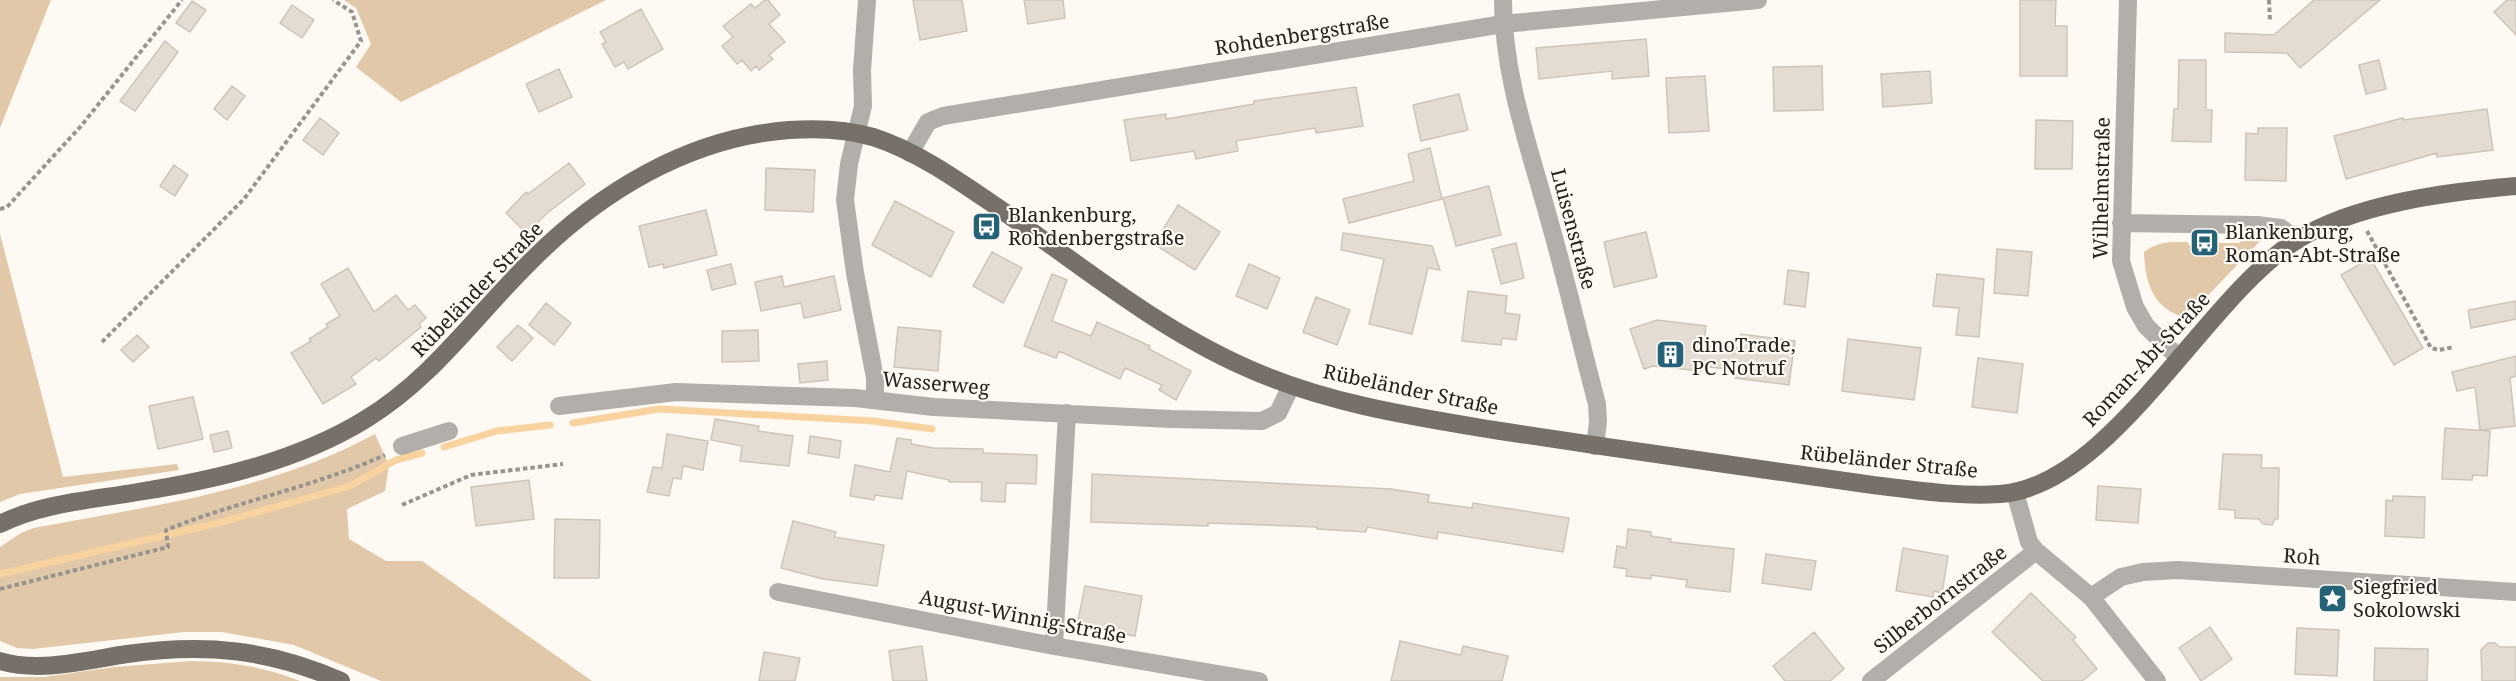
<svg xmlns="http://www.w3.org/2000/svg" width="2516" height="681" font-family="'Noto Serif',serif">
<rect width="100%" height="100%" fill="#fef9f3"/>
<path fill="#e1c8a8" d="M0,0h51l-51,128z
M344,0h262l-205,102 -45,-35 15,-23 -15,-36z
M0,234l63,243 114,-13 2,6 -159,24 -20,8z
M2241,236l23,1 -70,73 -13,6c-29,-9 -36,-36 -37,-64 14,-11 27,-10 44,-10l1,3h12v-2h39z
M375,434l14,31 -4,26 -38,18 2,30 37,22h36l170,120h-211l-87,-36 -72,-13h-38l-151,17 -16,-1 -17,-7v-94l21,-14 13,-5c116,-22 236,-37 341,-94z
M191,661c38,0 74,6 109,20h-300v-4h44l70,-10z"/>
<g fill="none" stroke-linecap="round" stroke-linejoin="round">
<path stroke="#f9d39f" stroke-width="7" d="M573,423l86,-14 214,12 59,8
M444,447l53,-16 53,-6
M0,574l222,-52 128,-36 46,-26 26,-7"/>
</g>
<path fill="#e4dcd2" stroke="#cdc5ba" stroke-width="1.5" d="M765,0h3l12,15 -11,9 16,18 -16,13 4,4 -14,11 -3,-4 -5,5 -9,-11 -5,4 -15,-18 11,-9 -10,-11 28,-22 4,4z
M913,0h49l5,31 -47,9z
M1024,0h39l2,18 -37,6z
M2020,0h36l-1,26h12v50h-47z
M2314,0h66l-80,68 -13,-15 -62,-1v-19l49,2z
M2507,0h9v35l-22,-23z
M192,1l14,9 -16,22 -14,-9z
M292,5l22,15 -12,18 -22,-15z
M641,9l22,40 -35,20 -4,-7 -9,5 -13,-23 4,-2 -6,-10z
M1646,39l3,37 -37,3v-8l-73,8 -3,-31z
M165,41l13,11 -43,59 -15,-10z
M2179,60h27v50h6l-1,32 -39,-1 2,-32h4z
M2379,60l7,29 -20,5 -7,-29z
M1822,66l1,44 -49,1 -1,-44z
M559,69l13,28 -33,15 -13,-28z
M1930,71l2,32 -49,4 -2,-33z
M1705,76l4,55 -40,2 -3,-55z
M232,86l13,10 -18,24 -13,-11z
M1356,87l7,39 -47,7 -1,-5 -79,13 2,10 -42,8 -2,-8 -63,10 -7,-41 42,-6v5l88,-15v-3z
M1459,94l9,36 -47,11 -8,-36z
M2487,109l6,41 -56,7v-4l-91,26 -12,-43 69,-18 1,2z
M320,118l19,15 -16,22 -20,-15z
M2036,120l37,1 -1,48h-37z
M2258,128h29l-1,53 -41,-1 1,-47 12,1z
M1430,148l12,51 -93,24 -6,-24 71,-18 -6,-27z
M569,163l16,21 -39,30 -19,20 -21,-21 20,-21 2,2z
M174,165l14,10 -13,21 -15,-10z
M766,168l49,2 -2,42 -48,-2z
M1489,186l12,49 -45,11 -13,-48z
M895,201l59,31 -23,45 -59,-32z
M1178,205l42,27 -25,38 -41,-26z
M706,210l11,45 -53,13 -1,-4 -14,3 -10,-41z
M1646,232l11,45 -43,10 -10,-45z
M1343,233l89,13 8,24 -12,-2 -16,66 -43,-10 15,-65 -43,-9z
M1516,243l8,35 -23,6 -9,-35z
M1997,249l35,3 -4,44 -34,-3z
M992,252l30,16 -19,35 -30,-17z
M2370,258l53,90 -29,17 -53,-90z
M731,264l5,20 -24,6 -5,-20z
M1249,264l31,14 -13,31 -31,-13z
M348,268l26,44 22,-17 12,15 7,-5 11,13 -7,6 2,3 -42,34 -3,-3 -25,19 5,7 -33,20 -32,-51 20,-12 -2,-2 19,-12 -2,-3 14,-8 -19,-32z
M1788,270l21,3 -4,34 -21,-3z
M1052,274l15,6 -15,41 39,15 6,-14 53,24 -1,3 42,22 -15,29 -17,-10 3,-5 -37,-17 -5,11 -61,-28 -3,7 -32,-12z
M1937,274l47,5 -5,58 -23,-2 3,-27 -26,-2z
M782,276l2,11 50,-11 7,34 -37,8 -3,-15 -40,8 -6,-29z
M1468,291l39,5 -2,17 15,2 -4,25 -14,-2 -1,7 -39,-4z
M1316,297l34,13 -13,35 -34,-13z
M2516,301v18l-45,9 -3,-18z
M546,303l25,20 -17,22 -25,-20z
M1657,320l49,6 -2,18 35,4 2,-14 54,7 -6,44 -54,-7 1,-8 -35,-4v5l-48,-5 -9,3 -14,-40z
M518,325l15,13 -21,23 -15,-14z
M898,327l43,4 -3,40 -44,-4z
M758,330l1,31 -37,1v-31z
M137,335l12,12 -16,15 -12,-12z
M1848,339l73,9 -7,52 -72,-9z
M2516,356v20l-6,2 5,48 -35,4 -5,-43 -18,4 -5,-19z
M1978,358l45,6 -6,49 -45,-6z
M827,361l1,19 -28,3 -2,-19z
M193,397l10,42 -45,10 -9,-43z
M715,419l44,7 -1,5 35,5 -4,30 -49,-5 2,-15 -31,-6z
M2445,428l45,3 -3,45 -14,-1 -1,5 -30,-1z
M228,431l4,17 -18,4 -4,-17z
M667,434l41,7 -5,29 -20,-4 -2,13 -8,-1 -4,18 -22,-4 6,-25 9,1z
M810,436l31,5 -2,17 -31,-5z
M897,438l14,2v4l23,4 49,1v4l54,2 -1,29 -30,-1 -1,19 -24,-1 1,-19h-33v-2l-42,-9 -5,28 -27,-4 -1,5 -24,-4 5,-31 35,7z
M2223,454l39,1 -1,13h18l-1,51h-3l-3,6 -9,-1 -4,-5 -24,-1v-8l-16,-1z
M1092,474l299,15 38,6 -1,7 44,6 1,-5 96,15 -6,34 -125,-20 -1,7 -70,-12 -1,5 -49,-3v-2l-109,-4v3l-117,-4z
M529,480l5,39 -58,7 -5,-39z
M2098,486l43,3 -3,34 -42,-3z
M2393,496l32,1 -1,41 -39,-2 1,-36 7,1z
M555,519l45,1 -1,58h-45z
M793,521l43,11 -2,5 50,8 -7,41 -54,-7 -42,-11z
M1628,529l23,3v4l20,3 -1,3 64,7 -4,43 -44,-5 1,-7 -36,-5v4l-25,-3 1,-7 -13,-2 3,-21 9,2z
M1903,548l45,8 -6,37 -8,-2 -1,6 -37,-6z
M1766,554l50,7 -5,29 -49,-7z
M1085,586l57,10 -7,40 -58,-11z
M2031,593l45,44 -3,3 24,29 -15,12h-39l-51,-49z
M2210,627l22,32 -31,22 -22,-33z
M2297,628l42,2 -2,46 -42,-2z
M1814,632l30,37 -14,12h-45l-12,-15z
M1400,641l61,14 2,-9 45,10 -6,25h-111z
M2488,643h7l5,4h16v34h-34l-1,-31z
M922,646l5,35h-34l-4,-30z
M2375,648l53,1 -1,32h-53z
M764,652l36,6 -5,23h-36z"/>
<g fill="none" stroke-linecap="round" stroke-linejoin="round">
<path stroke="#98948f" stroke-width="4" stroke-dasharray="4.5 3" stroke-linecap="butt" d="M2269,0l1,21
M0,209l7,-2 74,-81 101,-126
M2367,231l64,117 8,2 15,-3
M102,342l142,-143 117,-158 -9,-29 -19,-12
M402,505l69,-30 92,-11
M0,589l168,-42 -2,-17c72,-29 148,-43 219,-75"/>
<path stroke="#b2aeaa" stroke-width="18" d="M867,0l-5,70 1,36 -14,58 -4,36 10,73 20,105v22
M1503,0c0,77 27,149 47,223 17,60 31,121 47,181l1,18 -3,24
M2128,0l-7,261 14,46 11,19 33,32
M910,153l18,-31 15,-6 560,-92 255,-24
M2121,223l136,2 24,3 17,12
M559,406l117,-14 179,6 79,9 237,12 91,2 16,-8 13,-27
M402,446l47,-15
M2015,492l14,50 7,9 55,46 66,84
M778,592l276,54 205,35
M2091,597l30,-20 22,-5 35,-2 338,22
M1054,646l13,-233
M1871,681l165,-130"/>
<path stroke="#767068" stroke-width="18" d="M0,524c42,-21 92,-24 138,-32 77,-12 160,-31 228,-73 66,-40 109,-103 163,-156 70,-71 159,-125 260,-133 28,-2 57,-1 84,7 44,14 86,44 124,70 81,56 159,121 250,161 78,35 162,48 247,62 79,12 159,24 238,35 47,7 94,13 141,20 42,5 85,12 127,9 112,-8 204,-196 297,-254 60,-37 150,-48 219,-54
M0,661c40,12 87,-1 127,-7 77,-11 142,-5 214,27"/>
</g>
<defs>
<symbol id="bus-square" viewBox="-11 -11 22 22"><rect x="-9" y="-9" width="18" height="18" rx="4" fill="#246278" stroke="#fef9f3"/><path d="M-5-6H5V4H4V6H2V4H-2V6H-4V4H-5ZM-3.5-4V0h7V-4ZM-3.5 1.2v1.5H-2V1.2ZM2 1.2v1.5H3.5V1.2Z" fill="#fff"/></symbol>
<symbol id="building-square" viewBox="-11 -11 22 22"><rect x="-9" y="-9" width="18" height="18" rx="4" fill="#246278" stroke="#fef9f3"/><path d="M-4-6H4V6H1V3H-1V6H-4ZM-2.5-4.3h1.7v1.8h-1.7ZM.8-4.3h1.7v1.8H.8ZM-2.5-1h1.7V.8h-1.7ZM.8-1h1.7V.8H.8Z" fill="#fff"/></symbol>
<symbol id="sight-square" viewBox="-11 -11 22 22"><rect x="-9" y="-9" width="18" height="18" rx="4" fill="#246278" stroke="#fef9f3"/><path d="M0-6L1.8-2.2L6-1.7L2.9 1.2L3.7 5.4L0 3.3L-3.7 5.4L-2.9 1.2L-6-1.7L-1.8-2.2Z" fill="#fff"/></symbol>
</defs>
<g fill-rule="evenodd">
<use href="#bus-square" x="970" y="210" width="33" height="33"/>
<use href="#bus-square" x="2188" y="226" width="33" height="33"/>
<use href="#building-square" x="1654" y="338" width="33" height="33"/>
<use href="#sight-square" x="2316" y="582" width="33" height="33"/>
</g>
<g text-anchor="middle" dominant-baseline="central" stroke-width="4.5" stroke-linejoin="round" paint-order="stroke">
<g font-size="20" fill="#24211d" stroke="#fef9f3">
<text transform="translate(1302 34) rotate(-9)">Rohdenbergstraße</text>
<text transform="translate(2101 188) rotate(-89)">Wilhelmstraße</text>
<text transform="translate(1574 229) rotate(75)">Luisenstraße</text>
<text transform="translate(477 289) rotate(-46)">Rübeländer Straße</text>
<text transform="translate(2146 359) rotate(-47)">Roman-Abt-Straße</text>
<text transform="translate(936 383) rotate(5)">Wasserweg</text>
<text transform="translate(1411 389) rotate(12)">Rübeländer Straße</text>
<text transform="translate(1889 461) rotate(6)">Rübeländer Straße</text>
<text transform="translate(2302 556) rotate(4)">Roh</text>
<text transform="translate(1940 599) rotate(-38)">Silberbornstraße</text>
<text transform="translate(1023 616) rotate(11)">August-Winnig-Straße</text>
</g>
<g font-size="20" fill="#24211d" stroke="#fef9f3" text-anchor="start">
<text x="1008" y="214">Blankenburg,<tspan x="1008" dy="23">Rohdenbergstraße</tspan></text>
<text x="2225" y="231">Blankenburg,<tspan x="2225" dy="23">Roman-Abt-Straße</tspan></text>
<text x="1692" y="344">dinoTrade,<tspan x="1692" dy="23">PC Notruf</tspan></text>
<text x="2353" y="586">Siegfried<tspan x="2353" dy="23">Sokolowski</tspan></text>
</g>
</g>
</svg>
